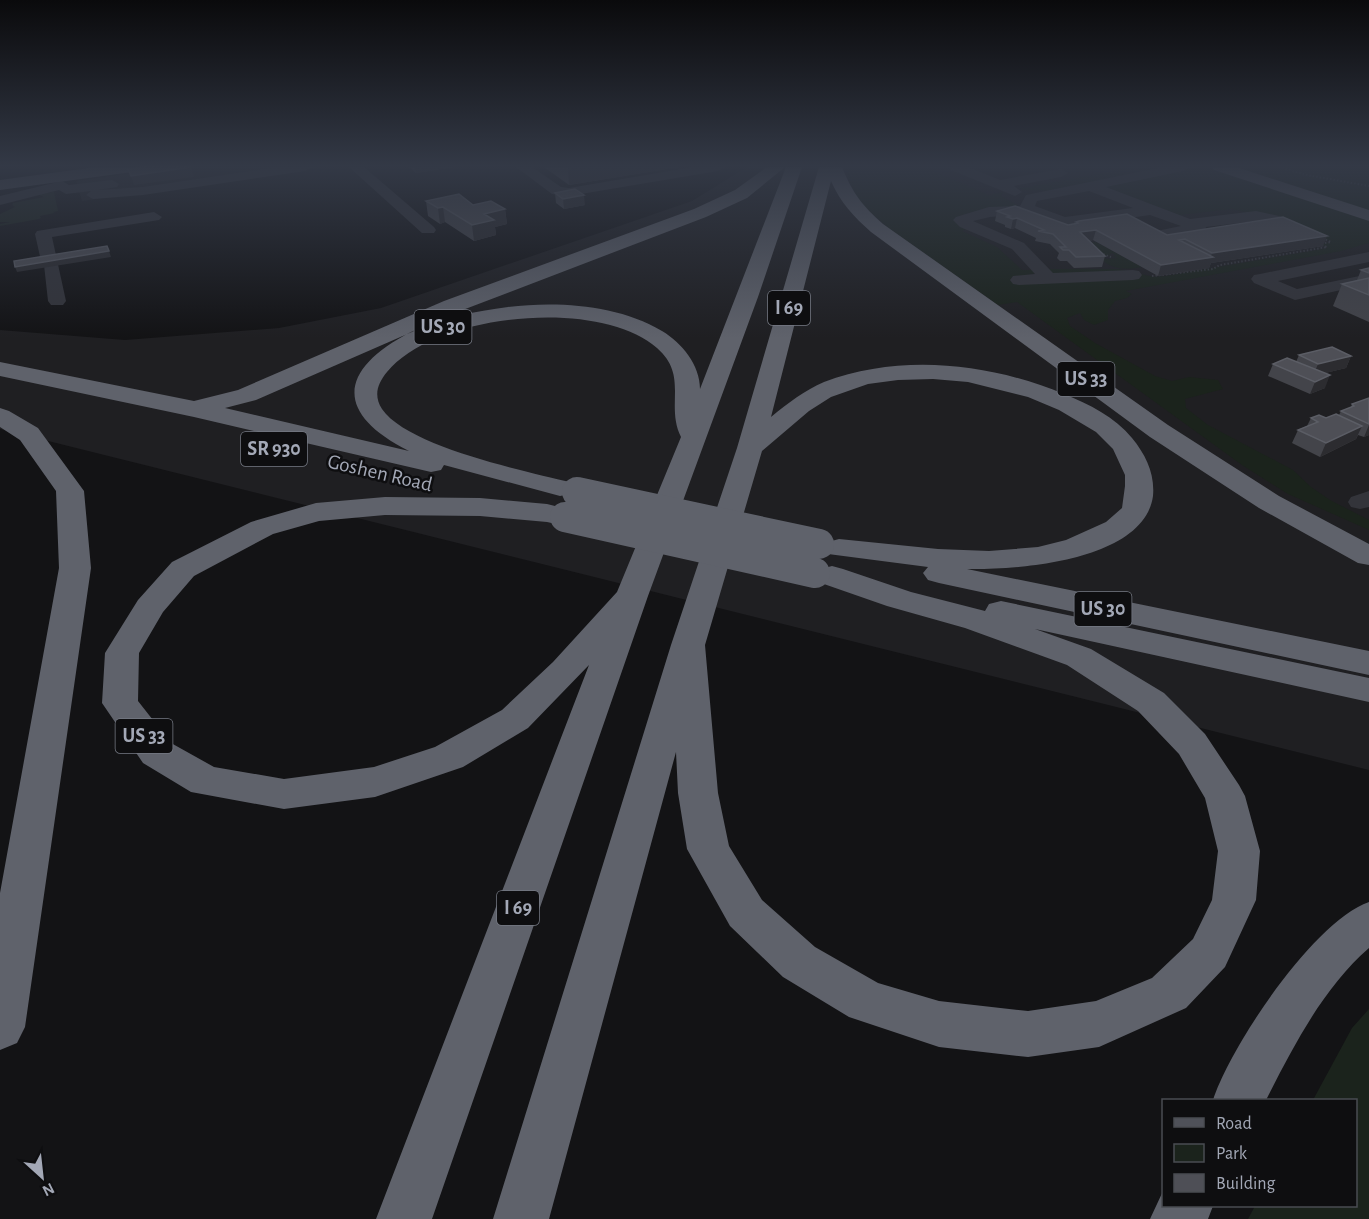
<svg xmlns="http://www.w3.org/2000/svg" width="1369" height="1219" font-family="'Alegreya Sans',sans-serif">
<rect width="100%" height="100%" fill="#131315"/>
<path fill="#1f1f22" d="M178,167h143l-239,34 -6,-20z
M747,167h488l134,44v559l-1369,-341v-99l125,10 154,-12 102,-20 311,-107z"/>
<path fill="#1b231c" d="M848,167h76l65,28 14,-3 -2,4 19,11c-15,1 -56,2 -66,13l13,9 -5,2 35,16 25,23h10l4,3 -25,5 4,5 38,-10 -5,-4h71l35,8 12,-1 162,-28 -7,-4 11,-2 -40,-18 -60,-15 -53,6 -70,-27 5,-4 85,-17 11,1 159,53v22l-28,8 -215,40 6,3 -5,4 -12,3 -7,9v10l-14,5 -10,-5 -4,-7 -13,5 3,8 25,17 60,33 17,5 17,-4 29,3 5,9 -38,10 1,9 22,17 85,45 18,17 19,13 39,20v10l-81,-36 -46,-29 -225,-163 -19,3 -108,-76 -21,-18 -12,-12 -10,-24z
M1235,167h134v44z
M1119,170l8,5 -78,16 -31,-2z
M54,192l4,19 -5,1 2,1 -15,3 1,2 -2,1 -39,7v-2l10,-2h-10v-8l15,-7 -3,-2 1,-2 31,-6 -7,-3z
M1096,242l46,25c-19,4 -35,2 -47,-15l12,7 11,-1 -7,-2h5l-4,-3 -4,3 -11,-4v-6l-9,-3z
M1369,1009v210h-121l7,-13h101v-106h-43l39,-72z"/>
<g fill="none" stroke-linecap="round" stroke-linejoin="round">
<path stroke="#393b41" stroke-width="2" stroke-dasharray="1.5 2" stroke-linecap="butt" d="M1279,167l28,8 62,11
M1100,253l11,4
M1152,276l61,-7 7,-4 107,-18 -8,-3 12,-2 -9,-4"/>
<path fill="#33343a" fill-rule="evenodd" d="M277,167h35l-7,4 -162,24 -50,4 -7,-4 5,-4 -25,3 -7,-4 -59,15v-9l62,-15 7,4 43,-5 7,4 -2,3 -20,3 46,-3z
M349,167h15l70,60 2,3 -2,3h-12z
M516,167h16l29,20 8,1 124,-21h32l-7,4 -149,25 -17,-2z
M949,167h19l32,13 61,-11 7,4 -7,4 -47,9 8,6 -7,4 -64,-26z
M1163,167h27l-7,4 -77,16 84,32 66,-8 23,5 32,14 2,3 -8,5 -35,-15 -14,-2 -50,6 -1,4 -57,11 -8,-5 2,-3 39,-8 -31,-11 -85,12 -19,-5 -17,-8 -39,3 -17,4 51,22 29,30 80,-3 6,1 3,4 -3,4 -6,1 -114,5 -6,-1 -3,-4 3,-4 22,-2 -23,-25 -52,-22 -7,-7 3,-3 33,-10 31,-1 6,-11zM1089,191l44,17 -68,9 -30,-11 2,-5z
M154,212l8,5 -3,3 -107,17 14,64 -3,4h-12l-3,-4 -4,-36 -3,-4 -6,-27 2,-3z
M1369,252v10l-91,19 19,8 72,-15v10l-74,16 -41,-17 -3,-4 3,-4 6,-1z
M1369,491v16l-9,2 -9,-2 -3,-5 3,-5z"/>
<path fill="#4f5159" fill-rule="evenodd" d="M96,167h44l-8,5 -132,18v-10z
M1212,167h24l133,43v11l-155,-51z"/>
<path fill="#5f626b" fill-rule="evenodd" d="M767,167h18l-38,31 -41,19 -246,94 -204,89 -31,8 184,43c-76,-38 -70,-82 2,-119 29,-14 65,-21 97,-25 51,-6 110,-2 154,24 20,12 38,34 38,58l86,-222h16l-44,130 -110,299 -216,623h-56l213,-554 -61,63 -65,39 -88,30 -91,12 -93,-17 -48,-29 -41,-60 3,-50 33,-53 34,-38 79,-40 65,-19 69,-6 95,1 67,6 28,7 5,6 -5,6 -10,3 -18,-4 -67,-6 -95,-1 -66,6 -46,13 -79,42 -31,36 -24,41 -1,48 33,42 43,24 70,12 90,-12 61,-20 67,-37 51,-48 64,-70 64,-155c-16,-32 8,-61 -24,-89 -57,-51 -222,-35 -270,24 -9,11 -14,23 -5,37 26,38 143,62 188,73l4,6 -4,6 -10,2 -116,-31 -3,5 -10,2 -237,-55 -194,-41v-14l194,39 44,-11 206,-89 250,-92 41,-19z
M819,167h23c11,27 20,38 41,57l285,201 111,71 90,48v21l-11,-2 -99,-55 -109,-71 -279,-205c-17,-15 -31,-30 -40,-51l-60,236c17,-14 34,-27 53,-35 77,-29 165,-19 240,12 25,10 51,23 68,44 14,17 23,36 21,58 -9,65 -135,74 -186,73l402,82v24l-430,-92 -11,-3 -5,-7 5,-6 -100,-13 -4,-6 4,-6 11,-3 99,10 51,2 49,-4 28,-7 40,-18 16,-14 3,-22v-11l-12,-26 -17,-17 -37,-22 -31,-13 -60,-15 -35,-3 -35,1 -30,4 -37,13 -22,14 -47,40 -57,194 13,148 11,53 33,54 53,47 63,36 61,18 89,10 68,-10 56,-23 41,-39 19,-39 6,-49 -13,-53 -26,-44 -41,-43 -71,-46 -102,-37 -78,-22 -66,-23 -5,-7 5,-7 11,-3 11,3 68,23 74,19 4,-7 12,-3 368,77v24l-334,-73 56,20 73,44 41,41 34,51 6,11 15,55 -4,49 -31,67 -39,41 -87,39 -71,10 -89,-10 -90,-30 -66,-40 -53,-51 -43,-77 -9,-56 -2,-41 -127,467h-56l178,-574 66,-197z
M0,408l9,3 29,17 46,63 7,77 -66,459 -8,16 -17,7v-157l59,-325 -3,-77 -36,-51 -20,-13z
M1369,902v46c-46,40 -76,99 -103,152h-53c18,-55 101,-179 156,-198z
M1164,1189v17h49l-5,13h-58z"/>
<path stroke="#5f626b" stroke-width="30" d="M577,492l242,52
M565,517l250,56"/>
</g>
<path fill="#43444a" d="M409,167h45l-38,6z
M544,167h135l-110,18z
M555,193l30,12 -21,4 -8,-6z
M426,201l79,8 2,15 -12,3 1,8 -22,6 -29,-19 -5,2 -12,-8z
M997,211l71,14 8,-1v-2l91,13 156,11 -112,17 -2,5 -51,8 -65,-36 -4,1 16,15 -3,11 -28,1 -7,-7h-7l-3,-3 2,-5 -9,-9 -15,-3 1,-3 -21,-10 -4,1 -6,-2v-2l-10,-4z
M1369,268v54l-36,-16 9,-22 15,-4 4,-10z
M1299,355l52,1 -5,12 -21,5v15l-15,6 -42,-18 5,-12 23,-2z
M1369,398v37l-5,2 -6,-2 -2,4 -36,18 -28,-14 6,-13 9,-4 4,-8h15l13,-3 2,-4 10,-4 1,-3z"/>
<path fill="#2c2c30" d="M191,167l3,10 -60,8 -3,-9z
M415,167h39l-38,6z
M568,167h111l-110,18z
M584,195l1,10 -21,4 -1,-10z
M443,207l2,15 -5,2 -2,-16z
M505,209l2,15 -12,3 1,8 -22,6 -2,-16 12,-11z
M1017,218l-2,10 -4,1 2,-10z
M1096,230l-3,10 -16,3 3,-11z
M1327,236l-4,10 -112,17 -2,5 -51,8 3,-11 49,-7 2,-5z
M109,251l2,6 -94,15 -2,-5z
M1351,356l-5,12 -33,8 5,-12z
M1330,375l-5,13 -15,6 5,-12z
M1369,425v10l-5,2z
M1362,426l-6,13 -36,18 6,-14z"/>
<path fill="#4e4f56" stroke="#5b5d65" stroke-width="1.5" d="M144,167h47l-60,9 -3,-7z
M575,189l9,6 -21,4 -8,-6z
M459,194l14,11 18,-4 14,8 -21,5 10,6 -22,5 -29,-18 -5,1 -12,-7z
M1015,206l53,19 11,-2 -3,-1 3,-1 48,-7 40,21 116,-18 44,19 -115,17 -27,-14 -6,1 34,17 -52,8 -65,-35 -16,2 25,24 -29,1 -7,-7h-6l-3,-3h6l-13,-13 -15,-3 6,-1 -27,-12 -4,1 -6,-2 3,-1 -13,-5z
M107,246l2,5 -94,16 -1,-6z
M1369,268v5l-8,-3z
M1369,278v17l-27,-11z
M1332,347l19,9 -33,8 -19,-9z
M1287,358l43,17 -15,7 -42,-18z
M1369,398v26l-28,-13 13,-5 -2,-2z
M1336,414l26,12 -36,17 -28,-13 20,-8 -7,-4 8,-3 7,3z"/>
<linearGradient id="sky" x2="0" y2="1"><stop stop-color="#0a0a0c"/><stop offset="0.49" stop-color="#333946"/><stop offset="1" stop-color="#333946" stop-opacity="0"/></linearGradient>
<rect width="1369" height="338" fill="url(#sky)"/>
<g text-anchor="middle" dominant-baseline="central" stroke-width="5" stroke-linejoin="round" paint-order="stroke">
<g fill="#0e0e10" stroke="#767a84" stroke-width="1.5">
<rect x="768" y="291" width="42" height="34" rx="4.5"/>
<rect x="414.5" y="310" width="57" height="34" rx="4.5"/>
<rect x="1057.5" y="362" width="57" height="34" rx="4.5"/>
<rect x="241" y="432" width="66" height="34" rx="4.5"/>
<rect x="1074.5" y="592" width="57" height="34" rx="4.5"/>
<rect x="115.5" y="719" width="57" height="34" rx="4.5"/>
<rect x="497" y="891" width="42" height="34" rx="4.5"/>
</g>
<g font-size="20" font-weight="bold" fill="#a3a8b6">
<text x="789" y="308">I 69</text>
<text x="443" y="327">US 30</text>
<text x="1086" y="379">US 33</text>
<text x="274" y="449">SR 930</text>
<text x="1103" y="609">US 30</text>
<text x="144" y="736">US 33</text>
<text x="518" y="908">I 69</text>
</g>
<g font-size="21" fill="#a3a8b6" stroke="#0e0e10">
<text transform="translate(380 473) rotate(13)">Goshen Road</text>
</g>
</g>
<rect x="1162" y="1099" width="195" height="108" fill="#0e0e10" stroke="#4a4c52" stroke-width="1.5"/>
<rect x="1174" y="1118" width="30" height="9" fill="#4f5159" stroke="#4a4c52" stroke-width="1.5"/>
<text x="1216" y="1129" font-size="18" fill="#a3a8b6">Road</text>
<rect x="1174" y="1144" width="30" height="18" fill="#1b231c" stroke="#4a4c52" stroke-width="1.5"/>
<text x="1216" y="1159" font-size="18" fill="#a3a8b6">Park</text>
<rect x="1174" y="1174" width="30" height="18" fill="#4e4f56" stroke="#4a4c52" stroke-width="1.5"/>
<text x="1216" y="1189" font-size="18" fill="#a3a8b6">Building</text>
<g transform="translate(42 1177) rotate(153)" stroke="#0e0e10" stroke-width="4.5" paint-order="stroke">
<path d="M0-4.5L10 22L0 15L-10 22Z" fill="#a3a8b6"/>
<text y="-9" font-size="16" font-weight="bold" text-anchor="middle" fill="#a3a8b6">N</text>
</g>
</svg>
